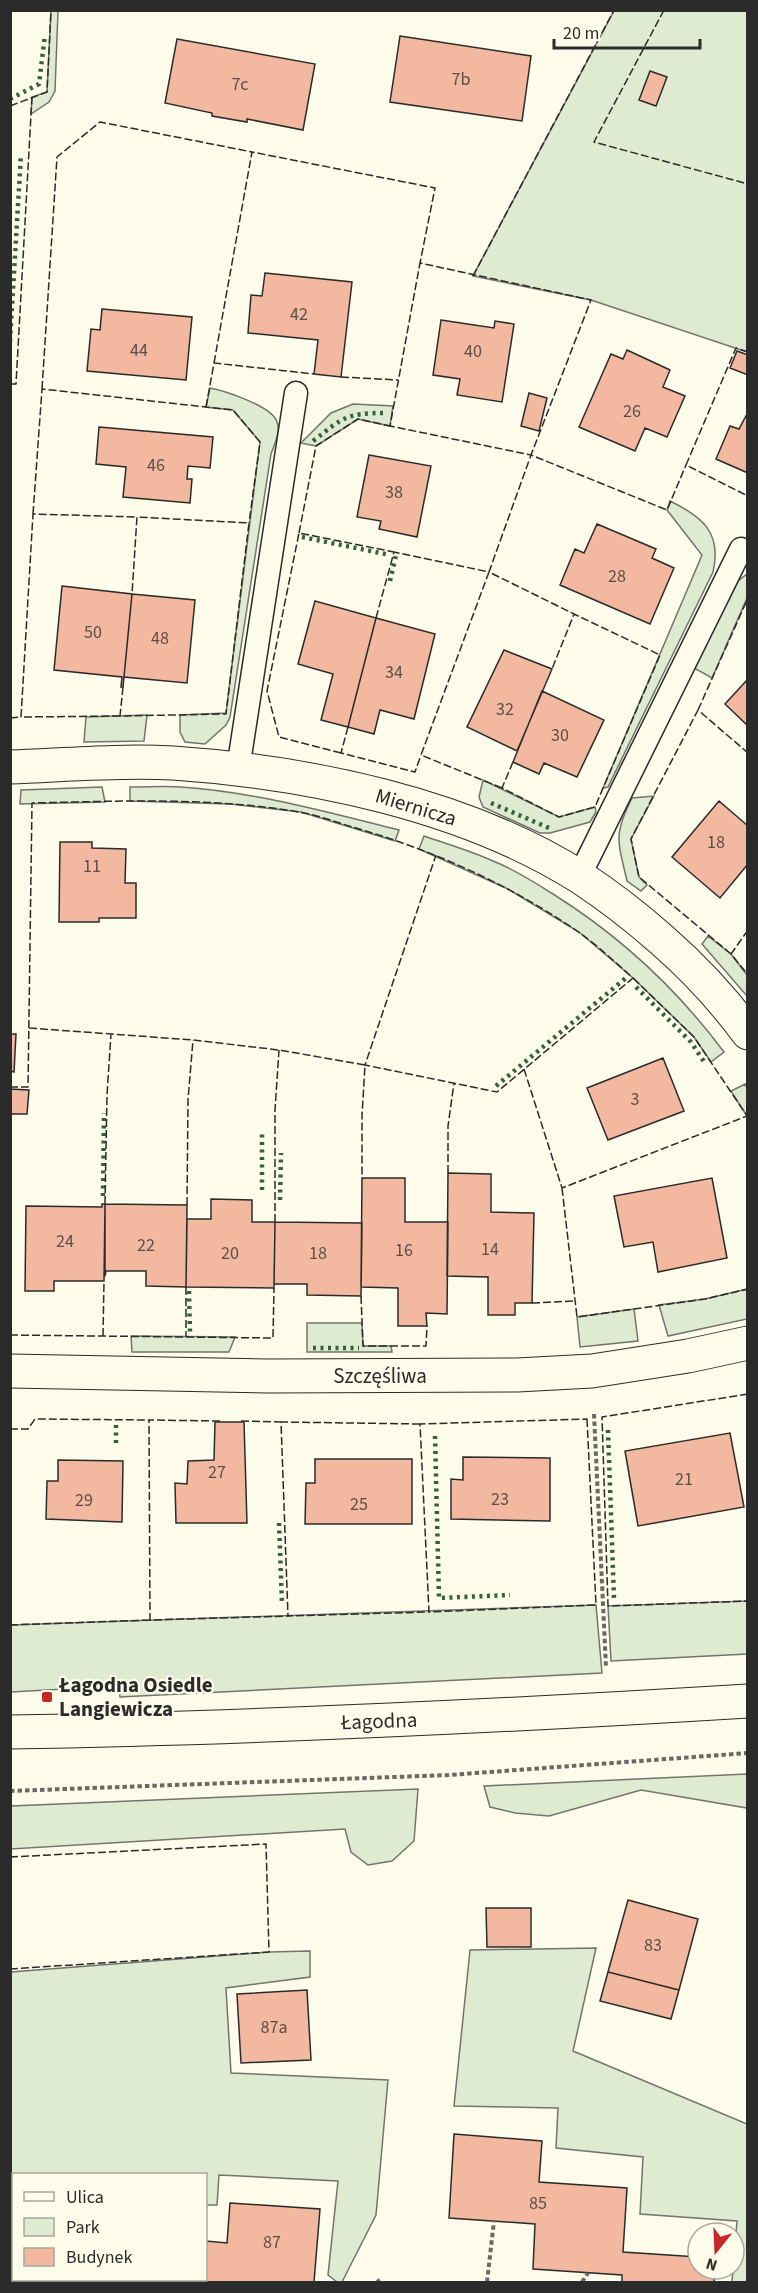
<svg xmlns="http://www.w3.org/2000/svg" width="758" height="2293" font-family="'Source Sans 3',sans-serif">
<rect width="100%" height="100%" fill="#fdfbea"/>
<path fill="#deebd1" stroke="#74746e" stroke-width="1.5" d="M51,11h7l-3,80 -6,11 -18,12 1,-17 15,-5z
M614,11h133v341l-156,-52 -118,-24z
M210,388c15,3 62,18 67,34 4,10 -3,23 -6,32l-41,263 -4,8 -21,19 -20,-2 -5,-10v-17l46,-2 34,-271 -27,-32 -27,-3z
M353,404l40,2 -3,20 -32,-7 -42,27 -15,-3 30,-30z
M670,501c33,16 52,32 43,71l-105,215 -5,1 99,-233 -35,-45z
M747,574v24l-35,80 -18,-10 44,-87z
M147,715l-3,26 -60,1 2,-25z
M483,780l76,37 36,-10 1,5 -6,10 -40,11h-10l-57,-26 -4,-10z
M102,787l3,15 -85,2 1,-14z
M130,787c17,0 34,-1 51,0 74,5 146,25 218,43l-4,11 -94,-29 -71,-8 -100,-3z
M654,796l-23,43 8,38 8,8 -6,6 -14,-10c-9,-40 -14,-45 5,-83z
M424,836c23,8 47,15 69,25 21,8 41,21 60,33 67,42 124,95 171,158l-13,10 -17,-25 -61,-59 -54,-46 -71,-43 -89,-40z
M708,936l23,18 16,21v21l-45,-52z
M745,1084l2,4v28l-16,-25z
M747,1289v30l-79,17 -9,-31 46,-6z
M634,1309l4,32 -58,6 -3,-30z
M307,1323h55l1,23h28l1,6h-85z
M131,1336l104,1 -6,15h-97z
M747,1601v53l-136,7 -3,-55z
M596,1605l6,68 -482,24 -1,-11 -108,6v-67z
M747,1774v34l-106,-18 -92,26 -34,-3 -25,-6 -6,-21z
M418,1789l-4,52 -22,20 -24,4 -17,-13 -6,-23 -334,20v-43z
M596,1948l-23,103 174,73v158h-15l5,-61 -97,-7 3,-57 -87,-9 2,-40 -104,-2 16,-156z
M310,1951v26l-84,11 5,85 157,7 -12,135 -34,67h-5l-9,-7 10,-94 -119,-6 -2,30h-11v-31h-192v106h34l-1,2h-36v-310l258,-20z"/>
<path fill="#f2b8a0" stroke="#2b2b2b" stroke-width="1.5" d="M400,36l131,20 -9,65 -132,-19z
M177,39l138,25 -12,66 -56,-11v3l-35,-6v-3l-47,-10z
M650,71l17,6 -11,29 -17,-6z
M265,273l87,9 -11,95 -27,-3 4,-34 -70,-7 3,-38 11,1z
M102,309l90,8 -6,63 -99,-9 4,-42 9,1z
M441,320l53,8 1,-7 19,3 -12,78 -45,-7 3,-16 -27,-4z
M627,350l43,20 -7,17 22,9 -18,41 -22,-9 -10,23 -56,-24 32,-73 12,5z
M737,351l11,4v20l-18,-7z
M529,393l18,5 -8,33 -18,-5z
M748,412v61l-32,-14 14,-33 9,3z
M99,427l114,10 -3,31 -22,-2 -1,13h5l-2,24 -67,-6 3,-30 -30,-3z
M369,455l62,11 -14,71 -38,-8 2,-8 -24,-4z
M597,524l59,25 -4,9 22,10 -24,56 -90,-39 15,-36 9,4z
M62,586l70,8 -9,93h-2l1,-10 -68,-7z
M132,594l63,6 -8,83 -63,-6z
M315,601l61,17 -28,109 -27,-7 12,-46 -35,-10z
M376,618l59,16 -21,85 -34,-9 -6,24 -26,-7z
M504,650l48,19 -35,82 -50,-24z
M748,679v47l-23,-22z
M542,691l62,29 -27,57 -33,-14 -5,11 -26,-12z
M719,801l29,25v38l-28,34 -48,-41z
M60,842h32v6l34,1 -1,34h11v35h-37v4h-40z
M10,1034h6l-2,38 -4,-1z
M663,1058l21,53 -76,29 -21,-52z
M10,1089l19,1 -2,24h-17z
M448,1173l43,1v38l43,1 -2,90h-17v12h-27v-38l-41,-1z
M362,1178h43v44h43l-1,92 -21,-1 1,13h-29v-38l-37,-1z
M712,1178l15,80 -69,14 -5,-30 -29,5 -10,-51z
M211,1199l41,1v22h23l-1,66 -88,-1 1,-68h24z
M102,1204h3l-1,77h-50v10h-29l1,-85 76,1z
M105,1204l82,1 -1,82 -40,-1v-15h-40l-1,5z
M275,1222l87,1 -1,73 -54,-1v-11h-33z
M215,1422h29l3,101h-71l-1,-40 12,1 1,-23 26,-1z
M730,1433l14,74 -106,19 -13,-75z
M463,1457l87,1v63l-99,-2v-40l12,1z
M315,1459h97v65h-107l1,-41h9z
M58,1460l65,1 -1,61 -76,-3 1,-38h11z
M628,1900l70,19 -19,71 -71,-18z
M486,1908h45v39h-44z
M608,1972l71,18 -8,29 -71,-18z
M307,1990l4,70 -70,3 -4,-69z
M454,2134l88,7 -3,41 88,6 -4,64 75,5v12h17l-1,13h-92v-7l-89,-6 2,-45 -86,-6z
M230,2203l90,6 -6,73h-179v-2h71v-39l21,2z"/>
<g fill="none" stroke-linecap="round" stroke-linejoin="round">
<defs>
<path id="service" d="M238,769l58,-376
M579,877l162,-328"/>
<path id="minor" d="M10,767c54,-2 109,-7 163,-4 135,9 291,41 407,114 29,19 56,40 82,63 32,28 61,59 86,93
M10,1371l259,5 248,-1 75,-4 96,-15 60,-13
M10,1732c247,-4 492,-16 738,-31"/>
</defs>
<use href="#service" stroke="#2b2b2b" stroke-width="25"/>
<use href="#minor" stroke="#2b2b2b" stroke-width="35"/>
<path stroke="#6a6964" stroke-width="4" stroke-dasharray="4.5 3" stroke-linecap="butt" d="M594,1414l12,253
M10,1791l439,-16 299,-22
M377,2282l3,-2
M487,2282l7,-61
M582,2282l6,-9"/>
<use href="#service" stroke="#fdfbea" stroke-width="22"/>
<use href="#minor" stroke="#fdfbea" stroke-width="33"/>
<path stroke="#34623c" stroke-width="4.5" stroke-dasharray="3 4.5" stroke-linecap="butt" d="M10,99l29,-15 6,-49
M10,143h1
M10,341l11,-187
M313,441c31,-24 33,-28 73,-28
M302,537l88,18
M390,581l6,-26
M491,803l58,25
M636,987l55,55 14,21
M496,1086l131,-109
M262,1190v-57
M103,1196l1,-83
M280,1200l1,-47
M189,1291l1,42
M313,1348h46
M608,1430l6,169
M435,1436l4,162 71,-3
M116,1443v-19
M279,1523l3,81"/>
<path stroke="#2b2b2b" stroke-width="1.5" stroke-dasharray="8 3" stroke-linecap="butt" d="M664,10l-70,132 154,42
M10,106l37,-14 4,-82
M473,276l141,-266
M748,352l-12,-4 -50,117 62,31
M214,363l38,-211 183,36 -15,75
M341,377l57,3
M10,384h6l16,-287
M42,389l15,-232 43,-35 152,30
M206,407l8,-44 100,11
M33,514l9,-125 191,21 27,32 -11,81
M299,533l17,-87 42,-27 32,7
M376,618l18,-66 95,20 42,-117 -141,-29 30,-163 171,37 -60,155 136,55 19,-45
M123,687l-3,29 106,-2 23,-191 -112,-6 -5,77
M698,710l50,-112
M120,716l-99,1 12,-203 104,3
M10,718l11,-1
M348,727l-7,26 74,19 6,-17
M341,753l-62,-16 -12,-46 32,-158 95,19
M513,762l-11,26 57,29 36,-10 65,-152 -86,-41 -22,55
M502,788l-81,-33 68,-183 85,42
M748,930l-17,24 17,21
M731,954l-92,-77 -8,-38 67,-129 50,43
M29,1028l164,12 86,10 86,15 -3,51v62
M524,1069l38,119 185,-72 -53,-79 -61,-59
M10,1087h18l4,-284c89,-2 179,-6 267,9 19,3 39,11 57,16 79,23 154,57 221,103 20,14 38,31 56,47l-136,114 -132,-27 71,-210
M448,1173v-47l6,-43
M562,1188l15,129 128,-18 43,-10
M105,1204l2,-109 4,-61
M187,1205l1,-105 5,-60
M275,1222v-112l4,-60
M186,1287v50
M361,1296l2,50h63l1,-20
M532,1303l43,-2
M10,1335l263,3 1,-50
M103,1336l1,-55
M748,1394l-146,23 6,189 140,-5
M587,1419l9,186 -167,7 -9,-188z
M220,1421l-71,-1 1,200 138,-4
M241,1421l40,1
M420,1424l-139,-2 7,194 141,-4
M10,1429h18l7,-10 114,1
M10,1625l140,-5
M10,1857l256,-13 3,108 -259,17"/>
</g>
<rect fill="#c62828" stroke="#fdfbea" stroke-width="2" x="41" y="1691" width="12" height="12" rx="3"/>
<g text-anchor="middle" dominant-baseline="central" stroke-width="4.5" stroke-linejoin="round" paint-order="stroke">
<g font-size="18" fill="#5d4e48">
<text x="461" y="79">7b</text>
<text x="240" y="84">7c</text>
<text x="299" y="314">42</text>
<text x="139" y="350">44</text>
<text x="473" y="351">40</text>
<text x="632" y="411">26</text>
<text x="156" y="465">46</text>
<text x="394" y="492">38</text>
<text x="617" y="576">28</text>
<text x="93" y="632">50</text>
<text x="160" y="638">48</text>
<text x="394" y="672">34</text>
<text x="505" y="709">32</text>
<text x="560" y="735">30</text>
<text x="716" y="842">18</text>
<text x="92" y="866">11</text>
<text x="635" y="1099">3</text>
<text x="65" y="1241">24</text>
<text x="146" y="1245">22</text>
<text x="490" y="1249">14</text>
<text x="404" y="1250">16</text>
<text x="230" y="1253">20</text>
<text x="318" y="1253">18</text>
<text x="217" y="1472">27</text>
<text x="684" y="1479">21</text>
<text x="500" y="1499">23</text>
<text x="84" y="1500">29</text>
<text x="359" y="1504">25</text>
<text x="653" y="1945">83</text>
<text x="274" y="2027">87a</text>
<text x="538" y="2203">85</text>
<text x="272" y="2242">87</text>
</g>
<g font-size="21" fill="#2b2b2b" stroke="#fdfbea">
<text transform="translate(416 807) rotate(17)">Miernicza</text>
<text x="380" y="1376">Szczęśliwa</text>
<text transform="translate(379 1721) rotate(-2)">Łagodna</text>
</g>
<g font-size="21" font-weight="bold" fill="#2b2b2b" stroke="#fdfbea" text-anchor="start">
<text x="59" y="1685">Łagodna Osiedle<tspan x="59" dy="24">Langiewicza</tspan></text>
</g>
</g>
<rect width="758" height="2293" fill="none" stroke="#2b2b2b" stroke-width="24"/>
<rect x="12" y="2173" width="195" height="108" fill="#fdfbea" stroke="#a9a89e" stroke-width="1.5"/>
<rect x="24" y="2192" width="30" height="9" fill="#fdfbea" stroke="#a9a89e" stroke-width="1.5"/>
<text x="66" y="2203" font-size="18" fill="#2b2b2b">Ulica</text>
<rect x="24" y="2218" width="30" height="18" fill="#deebd1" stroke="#a9a89e" stroke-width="1.5"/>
<text x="66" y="2233" font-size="18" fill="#2b2b2b">Park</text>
<rect x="24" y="2248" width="30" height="18" fill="#f2b8a0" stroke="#a9a89e" stroke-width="1.5"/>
<text x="66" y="2263" font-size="18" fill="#2b2b2b">Budynek</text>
<g transform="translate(716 2251) rotate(198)"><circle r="28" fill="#fdfbea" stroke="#a9a89e" stroke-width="1.5"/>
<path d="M0-4.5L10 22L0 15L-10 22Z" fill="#c62828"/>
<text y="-9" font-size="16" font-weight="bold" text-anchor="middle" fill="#2b2b2b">N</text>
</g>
<path d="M554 39v9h146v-9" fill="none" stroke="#2b2b2b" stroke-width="3"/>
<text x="563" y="39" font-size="18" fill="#2b2b2b" stroke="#fdfbea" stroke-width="4.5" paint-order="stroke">20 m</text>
</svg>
